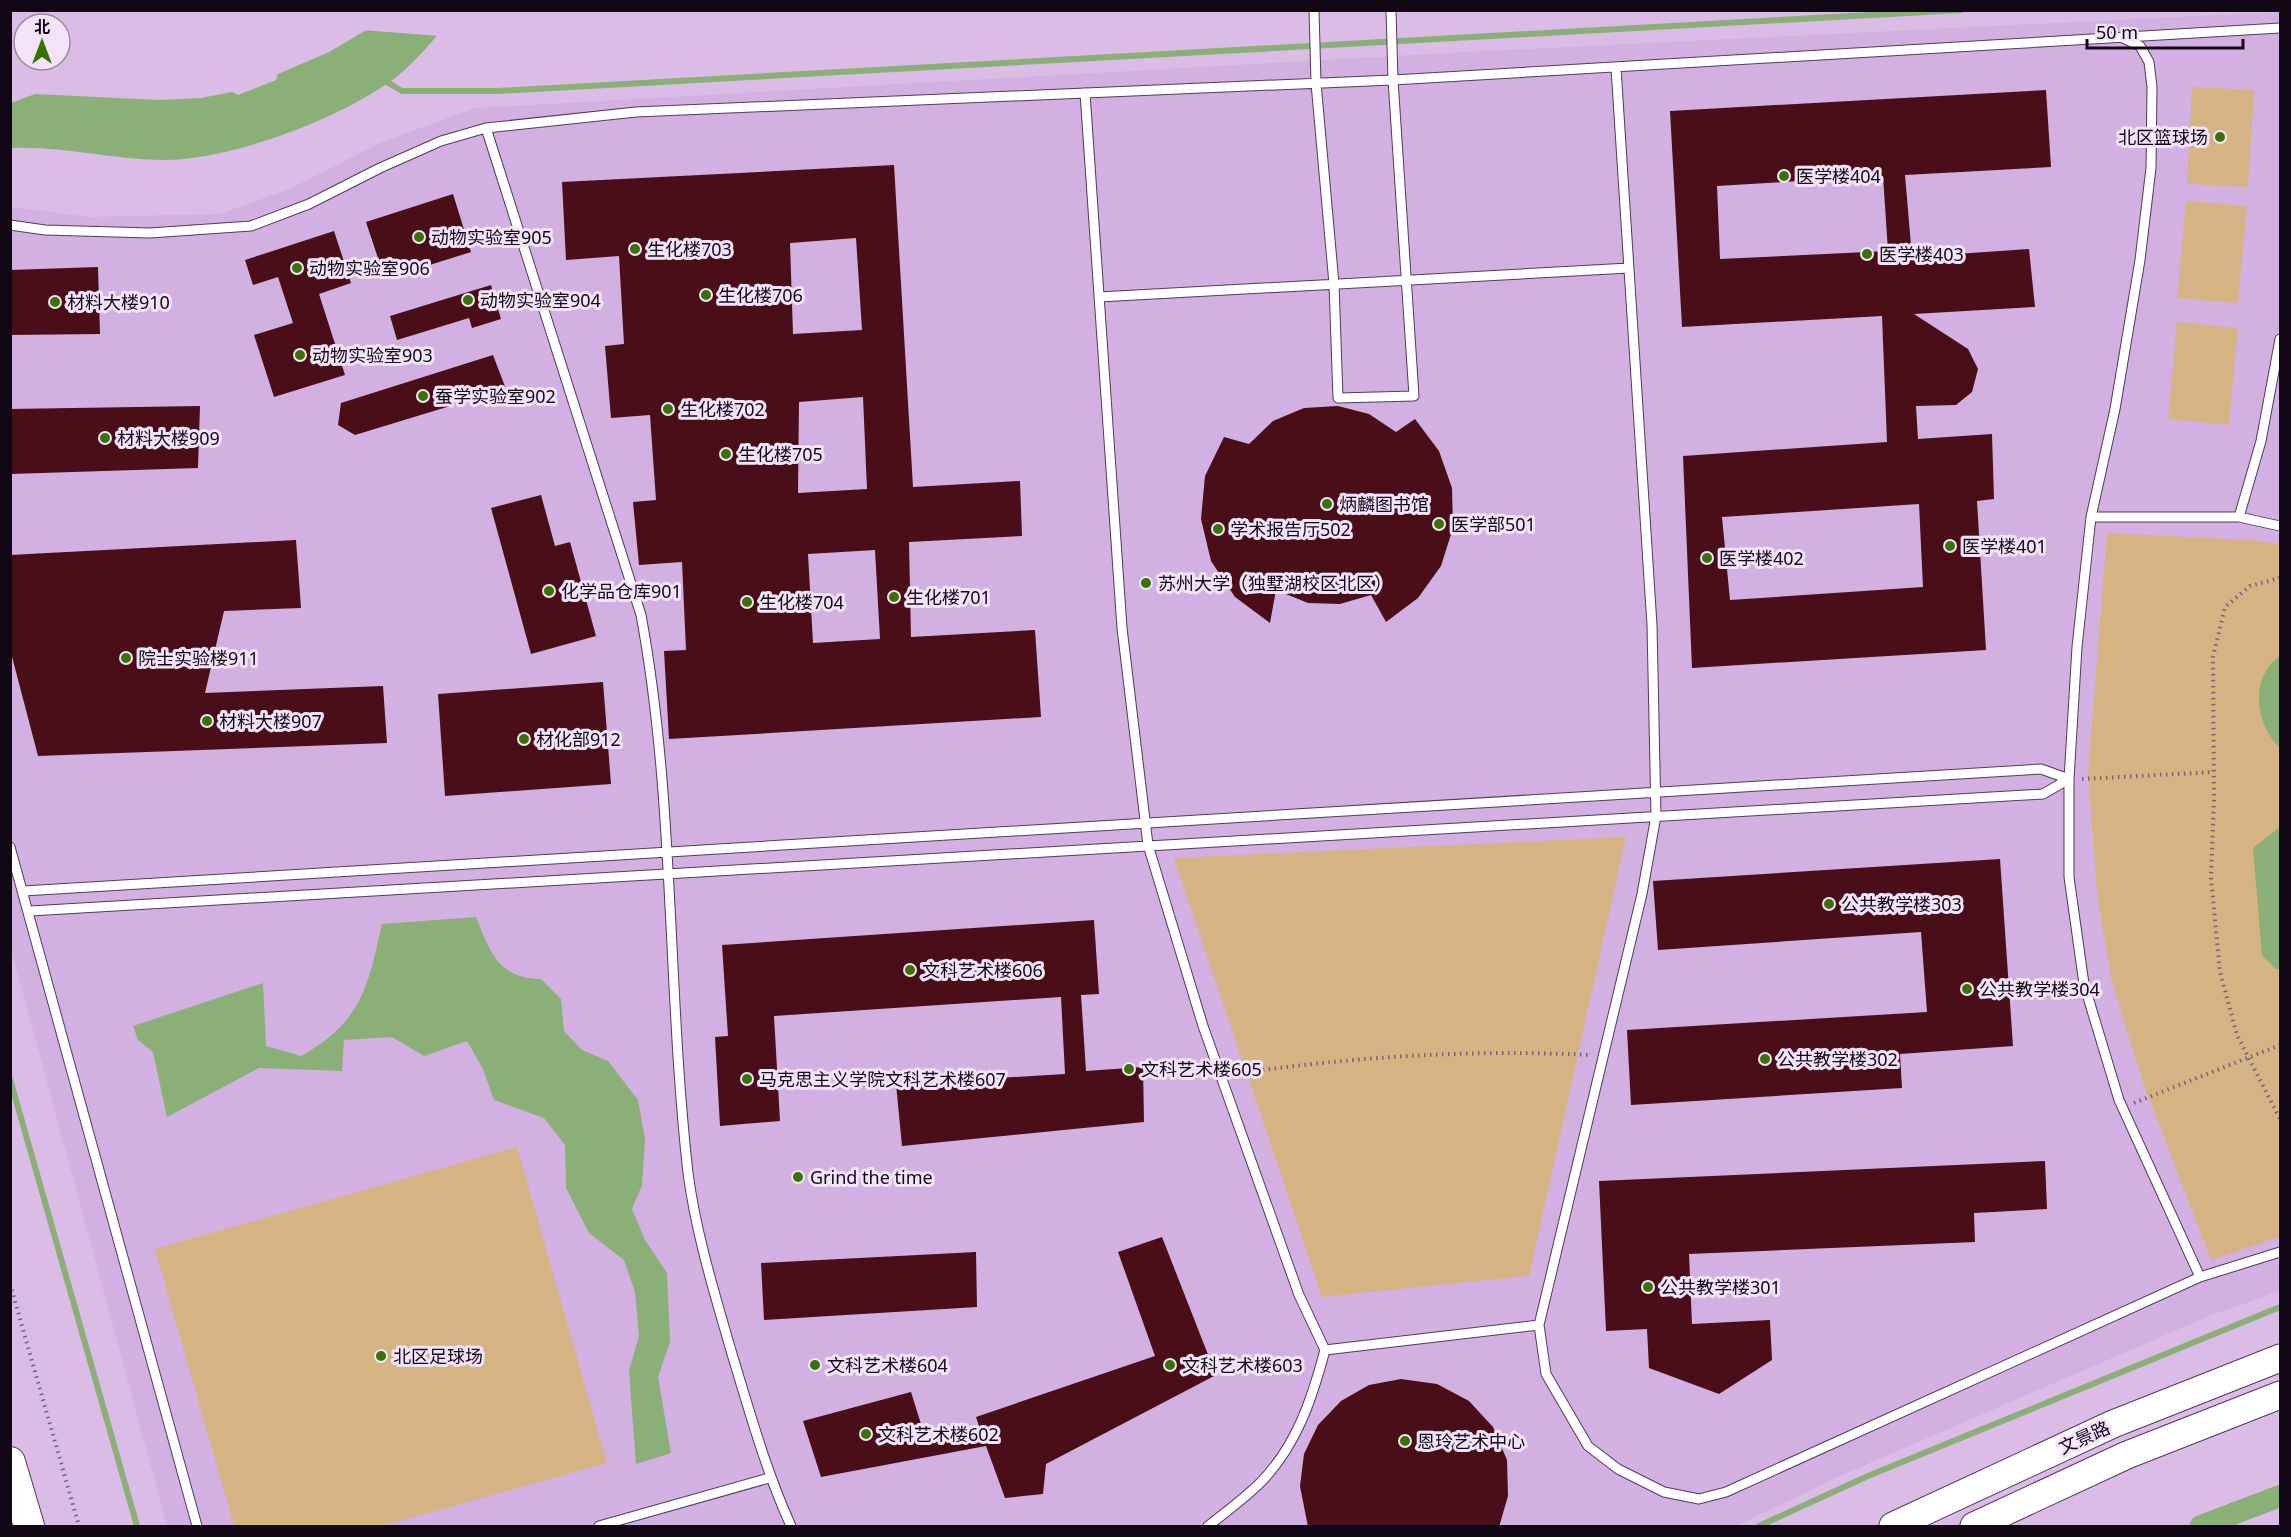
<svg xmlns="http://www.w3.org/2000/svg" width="2291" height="1537" font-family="'Noto Sans','Noto Sans SC',sans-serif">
<rect width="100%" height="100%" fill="#dabce7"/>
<path fill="#d2b0e1" d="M2280,12v1279l-71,25 -367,159 -105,51h-1570l-156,-577 -1,-742 79,10 131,-3 67,-24 95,-48 94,-34 990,-56z"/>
<path fill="#d5b383" d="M2192,87l62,3 -6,97 -61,-3z
M2186,201l61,5 -9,97 -61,-5z
M2177,322l61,6 -9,97 -61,-6z
M2107,533l143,7 30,4v693l-69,23 -70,-183 -30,-99 -14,-85 -9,-119z
M1626,837l-97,439 -207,21 -148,-439z
M517,1147l90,316 -225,63h-148l-79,-277z"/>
<path fill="#8aaf77" d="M370,28l73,1c-17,19 -34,40 -55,54 -54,38 -161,78 -227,77 -51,-1 -100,-14 -150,-12v-45l24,-9 124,6 42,-2 31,-6 6,3 38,-15 2,-6 51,-22z
M2280,656v92c-25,-23 -31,-71 0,-92z
M2280,827v142h-4l-14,-14 -9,-107z
M476,917c14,35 23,62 65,62l20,20 3,32 18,19 26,11 30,39 7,39 -3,46 -10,24 13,31 22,33 3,69 -12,35 13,76 -35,11 -7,-93 10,-35 -4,-44 -11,-32 -35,-27 -23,-45 -1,-43 -21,-27 -50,-18 -11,-31 -16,-28 -43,15 -32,-19 -48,3 -2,31 -83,-3 -92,49 -14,-65 -15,-12 -5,-14 130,-43 3,63 35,10c60,-33 67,-69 81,-132z"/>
<path fill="#dabce7" d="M386,10h73l-19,26 -79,-6z"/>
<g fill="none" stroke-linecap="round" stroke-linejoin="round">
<path stroke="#8aaf77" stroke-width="6" d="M382,79l20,12h95l1464,-81
M10,1079l127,447
M1759,1526l109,-50 412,-169"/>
<path stroke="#8aaf77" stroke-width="22" d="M2201,1526l79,-30"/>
</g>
<path fill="#490e18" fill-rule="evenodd" d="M2046,90l5,77 -146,8 7,82 117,-8 6,58 -121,7 54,35 10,20 -6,23 -16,13 -40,1 2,33 74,-5 2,65 -17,2 9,149 -294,18 -9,-212 204,-14 -5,-126 -200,11 -12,-216zM1883,176l5,75 -168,8 -3,-73zM1919,504l4,83 -193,13 -8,-83z
M894,165l19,322 107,-6 2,55 -113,6 2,95 124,-7 6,87 -372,22 -5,-88 22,-1 -4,-88 -43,3 -6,-63 23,-2 -6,-85 -39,3 -6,-72 19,-2 -5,-88 -53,4 -4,-78zM856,238l6,92 -69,4 -3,-91zM863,397l4,92 -69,4 1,-91zM875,550l5,89 -67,4 -5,-89z
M453,194l18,58 -86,27 -19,-57z
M334,231l17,52 -32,11 26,81 -71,22 -20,-62 39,-12 -15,-46 -25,8 -8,-25z
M98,267l2,67 -90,1v-65z
M491,285l10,34 -29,9 -3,-10 -72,22 -7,-24z
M493,355l13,34 -151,46 -17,-10 3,-22z
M200,406l-2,62 -188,6v-65z
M1338,406l31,8 27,18 19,-13 24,32 13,37 1,40 -12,38 -23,32 -32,24 -15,-27 -31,9 -32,-1 -32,-13 -6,33 -35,-26 -24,-36 -10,-42 4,-43 19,-39 25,7 24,-23 31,-13z
M541,495l14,51 15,-4 26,94 -65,18 -40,-146z
M296,540l5,68 -77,3 -19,82 178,-7 4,57 -349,13 -28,-107v-94z
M603,682l8,102 -166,12 -7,-102z
M2000,859l13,187 -113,8 2,34 -271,17 -4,-75 300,-18 -6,-80 -263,18 -5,-69z
M1094,920l5,74 -18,1 5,76 57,-4 1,55 -242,24 -6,-62 169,-10 -4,-77 -287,19 6,105 -60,5 -5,-89 13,-1 -6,-91z
M2045,1161l2,48 -73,4 1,29 -286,12 3,70 78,-4 2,40 -53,34 -70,-26 -2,-39 -41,2 -7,-150z
M1162,1237l54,138 -170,89 -3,30 -38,4 -19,-52 -165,31 -18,-56 108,-29 15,48 54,-11 -4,-12 179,-61 -37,-104z
M976,1252l1,55 -213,13 -3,-57z
M1401,1379l36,5 32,17 24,26 14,33 1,36 -9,31h-191l-8,-41 4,-32 14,-29 23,-24 28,-16z"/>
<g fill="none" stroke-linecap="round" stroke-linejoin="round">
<defs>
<path id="lane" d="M1314,10l2,73 18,201 4,114 76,-2 -21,-316 -2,-70
M2123,38l17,8 9,16 3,25 -1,81 -11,92 -25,149 -24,108 -14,130 -8,132v98l15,107 35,116 81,177
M1085,93l37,535 26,217 55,181 96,269 26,55
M486,128l155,487c34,184 26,372 47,558 8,61 27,122 44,181 18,59 34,117 59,172
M10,225l35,5 105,3 101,-7 58,-22 71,-36 61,-27 45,-13 150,-16 757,-32 887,-52
M1099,297l530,-29
M2091,517h148l41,9
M2239,517l22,-76 19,-102
M10,847l187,679
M23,891l2018,-122 28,10
M30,911l2013,-117 26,-15
M1539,1325l103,-431 14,-78 -4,-191 -36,-557
M599,1526l170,-48
M1208,1526c17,-13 34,-26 50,-41 38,-37 54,-86 67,-135l214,-25 7,49 42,72 30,23 46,23 35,7 27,-7 474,-215 80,-25"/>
<path id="secondary" d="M1893,1526l220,-102 167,-66
M1974,1526l153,-71 153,-60"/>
<path id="primary" d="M10,1462l19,64"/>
</defs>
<use href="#lane" stroke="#53395e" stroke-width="11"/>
<use href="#secondary" stroke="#53395e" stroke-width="29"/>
<use href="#primary" stroke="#53395e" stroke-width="32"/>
<path stroke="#76627f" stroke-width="4" stroke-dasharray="1.5 4.5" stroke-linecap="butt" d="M2280,578l-30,8 -25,21 -12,50 1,140 -3,81 9,94 17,63 43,84
M2082,779l132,-7
M1233,1074c118,-17 238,-25 358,-19
M2134,1103l146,-58
M10,1284l69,242"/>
<use href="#lane" stroke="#fff" stroke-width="9"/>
<use href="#secondary" stroke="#fff" stroke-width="27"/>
<use href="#primary" stroke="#fff" stroke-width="30"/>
</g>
<g fill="#387203" stroke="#f2e3f9" stroke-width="2">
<circle cx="2220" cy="137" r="6"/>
<circle cx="1784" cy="176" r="6"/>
<circle cx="419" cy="237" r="6"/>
<circle cx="635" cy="249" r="6"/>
<circle cx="1867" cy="254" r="6"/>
<circle cx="297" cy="268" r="6"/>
<circle cx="706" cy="295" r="6"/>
<circle cx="468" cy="300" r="6"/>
<circle cx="55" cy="302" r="6"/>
<circle cx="300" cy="355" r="6"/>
<circle cx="423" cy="396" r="6"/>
<circle cx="668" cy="409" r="6"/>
<circle cx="105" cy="438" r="6"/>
<circle cx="726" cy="454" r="6"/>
<circle cx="1327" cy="504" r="6"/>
<circle cx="1439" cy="524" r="6"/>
<circle cx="1218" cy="529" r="6"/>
<circle cx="1950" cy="546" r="6"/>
<circle cx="1707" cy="558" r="6"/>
<circle cx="1146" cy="583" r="6"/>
<circle cx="549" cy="591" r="6"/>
<circle cx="894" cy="597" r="6"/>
<circle cx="747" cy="602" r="6"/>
<circle cx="126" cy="658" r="6"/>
<circle cx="207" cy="721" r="6"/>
<circle cx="524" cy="739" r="6"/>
<circle cx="1829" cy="904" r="6"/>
<circle cx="910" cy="970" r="6"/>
<circle cx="1967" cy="989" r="6"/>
<circle cx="1765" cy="1059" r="6"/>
<circle cx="1129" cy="1069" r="6"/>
<circle cx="747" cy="1079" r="6"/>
<circle cx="798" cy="1177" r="6"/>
<circle cx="1648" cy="1287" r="6"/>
<circle cx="381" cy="1356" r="6"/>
<circle cx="815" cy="1365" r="6"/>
<circle cx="1170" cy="1365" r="6"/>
<circle cx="866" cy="1434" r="6"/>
<circle cx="1405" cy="1441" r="6"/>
</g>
<g text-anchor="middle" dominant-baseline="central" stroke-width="6" stroke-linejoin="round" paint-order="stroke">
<g font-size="18" fill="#110715" stroke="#f2e3f9" text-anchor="start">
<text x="2208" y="137" text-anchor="end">北区篮球场</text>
<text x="1796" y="176">医学楼404</text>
<text x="431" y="237">动物实验室905</text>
<text x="647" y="249">生化楼703</text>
<text x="1879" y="254">医学楼403</text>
<text x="309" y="268">动物实验室906</text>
<text x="718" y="295">生化楼706</text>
<text x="480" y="300">动物实验室904</text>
<text x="67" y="302">材料大楼910</text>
<text x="312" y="355">动物实验室903</text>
<text x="435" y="396">蚕学实验室902</text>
<text x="680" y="409">生化楼702</text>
<text x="117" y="438">材料大楼909</text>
<text x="738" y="454">生化楼705</text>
<text x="1339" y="504">炳麟图书馆</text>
<text x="1451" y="524">医学部501</text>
<text x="1230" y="529">学术报告厅502</text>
<text x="1962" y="546">医学楼401</text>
<text x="1719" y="558">医学楼402</text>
<text x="1158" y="583">苏州大学（独墅湖校区北区）</text>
<text x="561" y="591">化学品仓库901</text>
<text x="906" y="597">生化楼701</text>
<text x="759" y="602">生化楼704</text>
<text x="138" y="658">院士实验楼911</text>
<text x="219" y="721">材料大楼907</text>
<text x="536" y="739">材化部912</text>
<text x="1841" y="904">公共教学楼303</text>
<text x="922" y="970">文科艺术楼606</text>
<text x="1979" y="989">公共教学楼304</text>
<text x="1777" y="1059">公共教学楼302</text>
<text x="1141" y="1069">文科艺术楼605</text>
<text x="759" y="1079">马克思主义学院文科艺术楼607</text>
<text x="810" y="1177">Grind the time</text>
<text x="1660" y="1287">公共教学楼301</text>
<text x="393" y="1356">北区足球场</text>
<text x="827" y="1365">文科艺术楼604</text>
<text x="1182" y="1365">文科艺术楼603</text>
<text x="878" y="1434">文科艺术楼602</text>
<text x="1417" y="1441">恩玲艺术中心</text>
</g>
<g font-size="18" fill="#110715" stroke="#f2e3f9">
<text transform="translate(2084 1437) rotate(-24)">文景路</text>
</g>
</g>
<rect width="2291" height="1537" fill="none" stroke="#110715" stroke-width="24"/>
<g transform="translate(42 42)"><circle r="28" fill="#f2e3f9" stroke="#988b9e" stroke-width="1.5"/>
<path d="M0-4.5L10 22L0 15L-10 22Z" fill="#387203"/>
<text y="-9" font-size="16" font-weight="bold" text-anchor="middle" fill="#110715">北</text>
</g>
<path d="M2087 39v9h156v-9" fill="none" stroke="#110715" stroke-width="3"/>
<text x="2096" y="39" font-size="18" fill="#110715" stroke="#f2e3f9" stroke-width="4.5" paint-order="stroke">50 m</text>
</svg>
